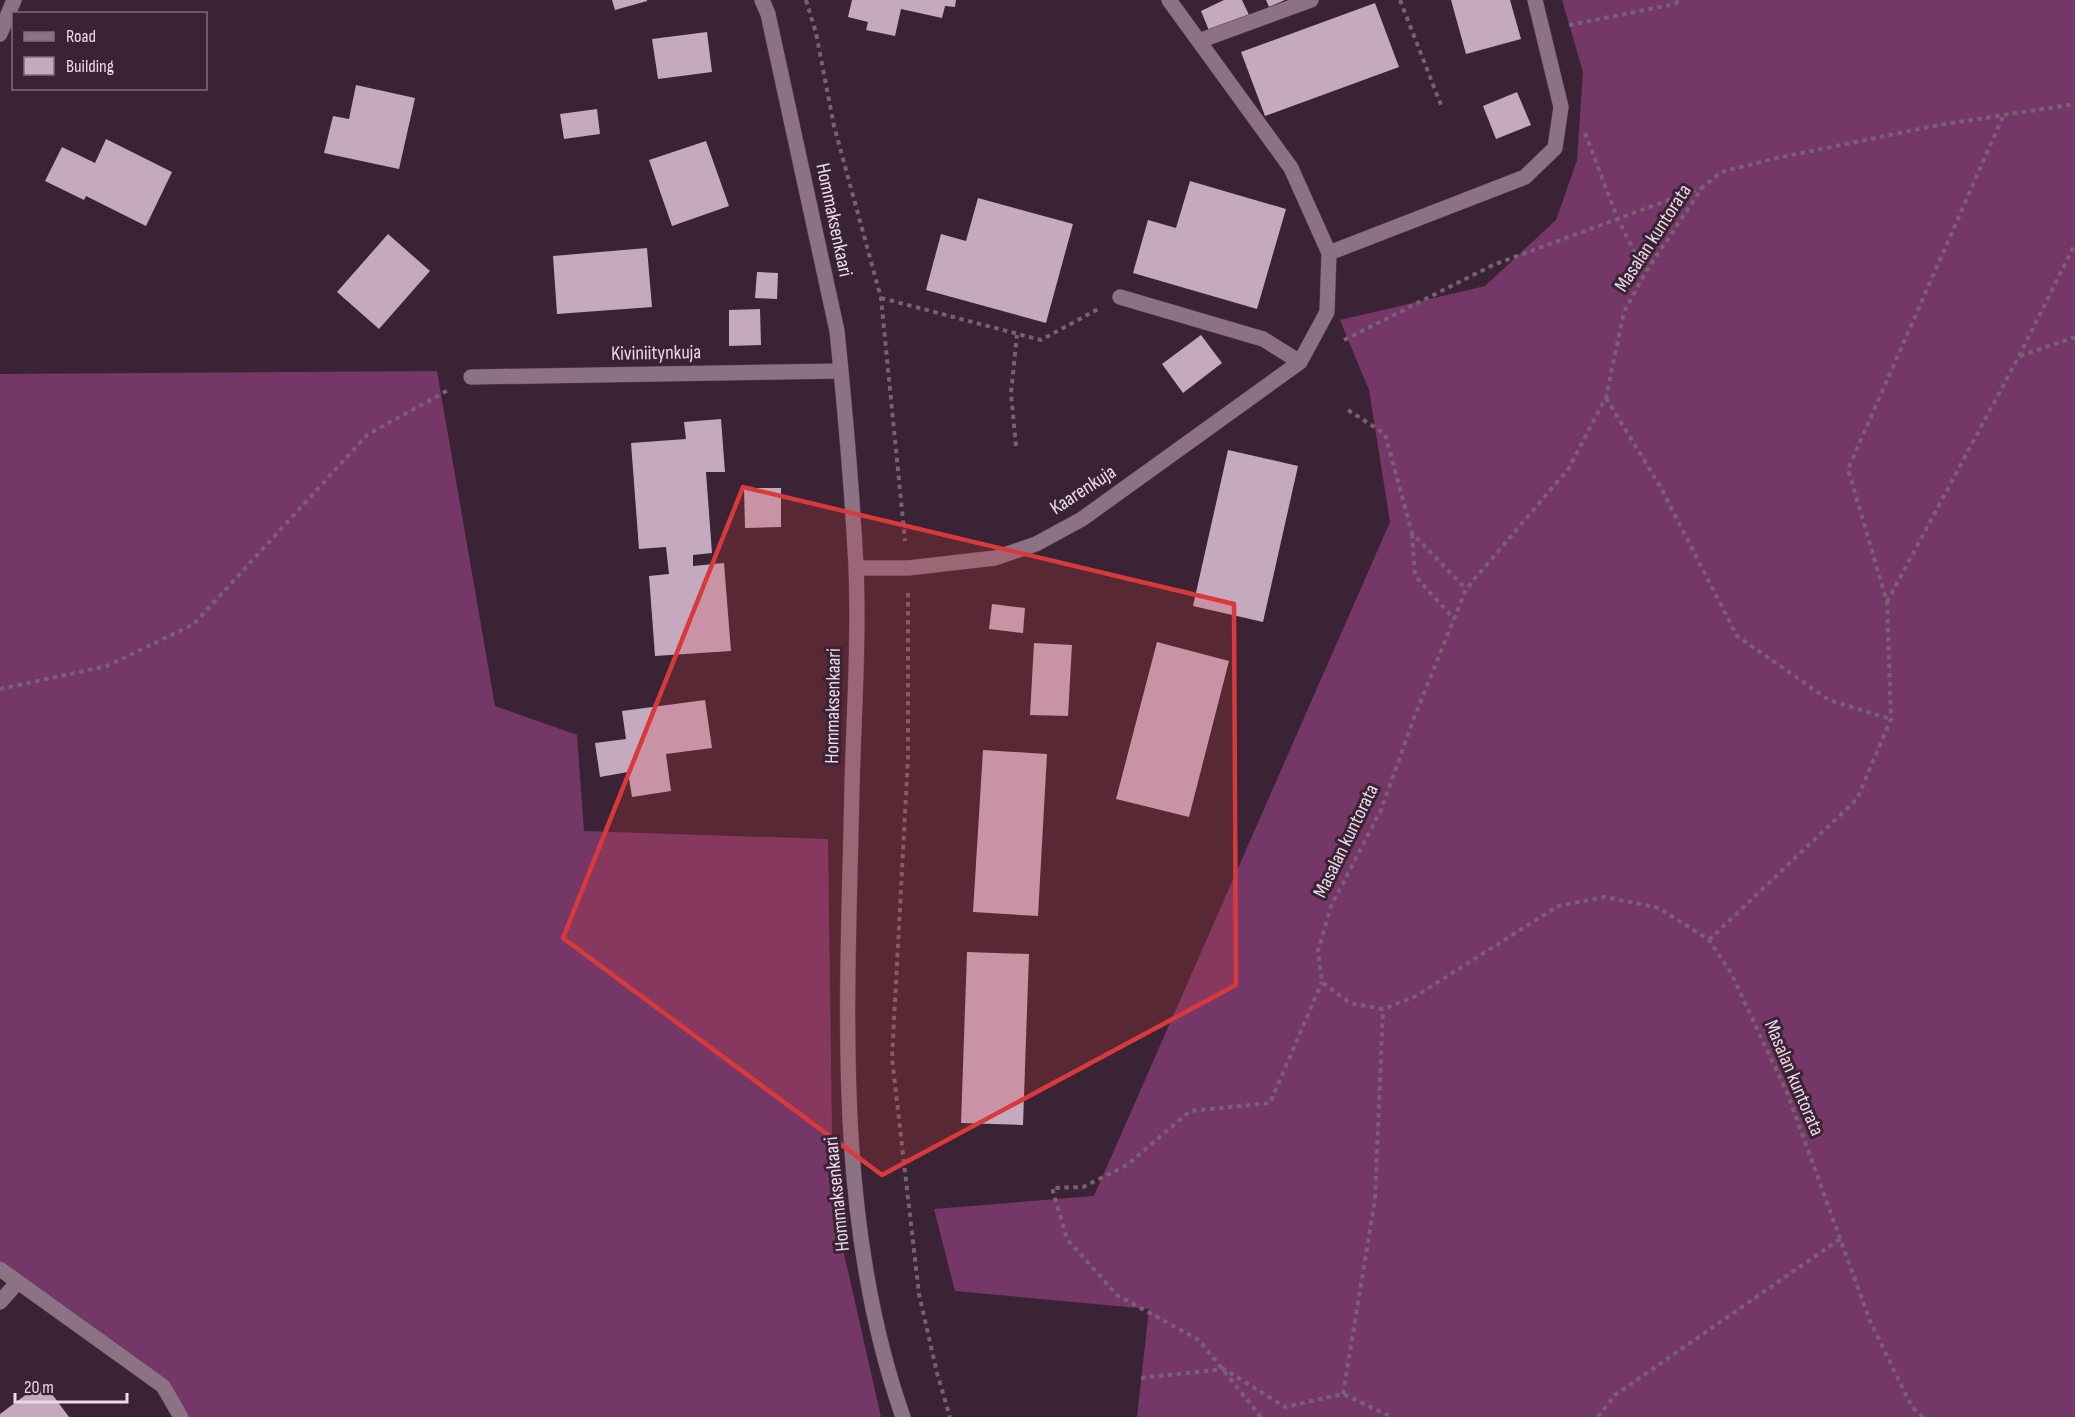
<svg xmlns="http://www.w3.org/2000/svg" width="2075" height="1417" font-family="'Sofia Sans Condensed',sans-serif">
<rect width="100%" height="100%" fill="#392334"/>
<path fill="#743768" d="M1562,0h513v1417h-938l12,-108 -194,-18 -21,-82 160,-13 296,-674 -21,-132 -29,-70 145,-34 71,-66 21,-60 6,-88z
M437,371l58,335 82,29 7,96 244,8 5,366 48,212h-700l-18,-31 -163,-117v-895z"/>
<path fill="#c5a9be" d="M612,0h35v1l-32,9z
M852,0h104l-1,7 -10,-1 -3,12 -41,-9 -6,27 -29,-6 2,-8 -20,-5z
M1224,0h18l7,15 -39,18 -9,-22z
M1266,0h19l-16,7z
M1451,0h59l11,39 -55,15z
M1375,3l24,64 -134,49 -24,-64z
M707,32l5,40 -54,7 -6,-40z
M356,85l59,13 -16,71 -75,-16 9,-37 16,3z
M1517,92l14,33 -35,14 -13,-33z
M597,109l3,25 -36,5 -4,-25z
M106,139l66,33 -26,54 -60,-30 -2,4 -39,-19 17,-34 33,16z
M706,141l23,65 -57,20 -23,-66z
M1190,181l96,28 -29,100 -124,-36 15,-53 28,8z
M978,198l95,26 -27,99 -120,-33 15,-56 25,7z
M388,234l42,37 -51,58 -42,-37z
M647,248l5,59 -95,7 -4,-58z
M757,272l21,1 -1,26 -22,-1z
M760,309l1,36 -32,1v-36z
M1201,335l21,28 -39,30 -21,-29z
M721,419l4,53h-19l6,81 -19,2v11l31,-3 7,88 -76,5 -6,-80 20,-2 -3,-27 -27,2 -8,-106 55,-4 -2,-17z
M1228,450l70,16 -35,156 -70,-16z
M744,488h37v39l-36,1z
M992,604l33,4 -2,25 -34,-4z
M1157,642l72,19 -40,156 -73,-18z
M1034,643l38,2 -4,71 -38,-1z
M705,700l7,48 -46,6 5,37 -39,6 -4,-25 -28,5 -5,-34 31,-4 -4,-28z
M983,750l64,4 -9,162 -65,-4z
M967,952l62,2 -6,171 -62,-2z
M43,1382l26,35h-69v-3z"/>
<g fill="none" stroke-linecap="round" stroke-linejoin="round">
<defs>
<path id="minor" d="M762,0l6,14 69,317c8,78 15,157 19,236 3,72 -2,146 -4,219 -4,210 -20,430 51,631
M0,34l14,-34
M1199,41l112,-41
M1329,253l196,-76 30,-29 6,-41 -26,-107
M1120,297l143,42 37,23
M471,377l370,-6
M856,568h52l87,-10 41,-14 46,-25 218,-157 27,-50 2,-59 -38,-85 -122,-168
M0,1269l163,117 18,31
M0,1302l18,-20"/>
</defs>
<use href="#minor" stroke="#554251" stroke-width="16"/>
<path stroke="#766271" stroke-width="4" stroke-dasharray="4.5 4.5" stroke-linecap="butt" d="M806,0l10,33 18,93 47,172 24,243
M1400,0l41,105
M1569,25l106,-21 4,-4
M1585,133l32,84 27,55
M881,298l160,42 57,-31
M1344,340l149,-75 208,-77
M2020,356l55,-19
M1606,398l54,88 77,150 92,64 62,19
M1348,410l37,24 27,99 54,56
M1016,446l-5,-53 6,-58
M1412,534l3,42 39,43
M908,593v165l-16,300 27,236 18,79 13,44
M1887,602l132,-246 56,-112
M0,689l107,-23 87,-42 173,-189 83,-46
M1709,940l148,-141 34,-80 -4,-117 -39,-133 156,-355
M1141,1378l83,-9 61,38 58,-13 49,23
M1343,1394l32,-195 8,-190
M1261,1417l-62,-77 -82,-45 -50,-56 -15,-51 31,-1 44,-22 63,-54 80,-8 52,-121
M1598,1417l17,-22 225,-156
M1923,1417l-11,-10 -42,-86 -82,-226 -57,-122 -22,-33 -50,-32 -54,-11 -47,9 -142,90 -33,13 -33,-6 -28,-21 -4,-31 13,-45 50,-96 33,-92 52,-129 103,-121 37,-71 18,-85 21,-39 57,-85 19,-16 56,-14 162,-33 136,-21"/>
<use href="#minor" stroke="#8d7286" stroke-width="15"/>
</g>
<path fill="#d83a3b" fill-opacity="0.2" stroke="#d83a3b" stroke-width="4.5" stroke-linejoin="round" d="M743,487l491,117 2,381 -354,190 -319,-237z"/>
<g text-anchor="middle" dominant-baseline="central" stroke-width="6" stroke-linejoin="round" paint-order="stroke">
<g font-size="20" fill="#ebdbe7" stroke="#392334">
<text transform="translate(834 220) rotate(78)">Hommaksenkaari</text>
<text transform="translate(1653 238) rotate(-57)">Masalan kuntorata</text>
<text transform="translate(656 353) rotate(-1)">Kiviniitynkuja</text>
<text transform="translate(1083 490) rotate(-33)">Kaarenkuja</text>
<text transform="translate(833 706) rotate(-89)">Hommaksenkaari</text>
<text transform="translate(1346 841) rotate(-64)">Masalan kuntorata</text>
<text transform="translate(1794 1078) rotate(67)">Masalan kuntorata</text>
<text transform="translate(837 1194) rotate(-96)">Hommaksenkaari</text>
</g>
</g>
<rect x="12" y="12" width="195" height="78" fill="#392334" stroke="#806d7c" stroke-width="1.5"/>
<rect x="24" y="32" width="30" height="9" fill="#8d7286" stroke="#806d7c" stroke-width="1.5"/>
<text x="66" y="42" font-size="18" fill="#ebdbe7">Road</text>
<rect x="24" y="57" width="30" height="18" fill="#c5a9be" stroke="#806d7c" stroke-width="1.5"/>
<text x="66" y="72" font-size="18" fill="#ebdbe7">Building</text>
<path d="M15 1393v9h112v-9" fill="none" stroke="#ebdbe7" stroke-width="3"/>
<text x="24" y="1393" font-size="18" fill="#ebdbe7" stroke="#392334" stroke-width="4.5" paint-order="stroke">20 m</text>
</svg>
